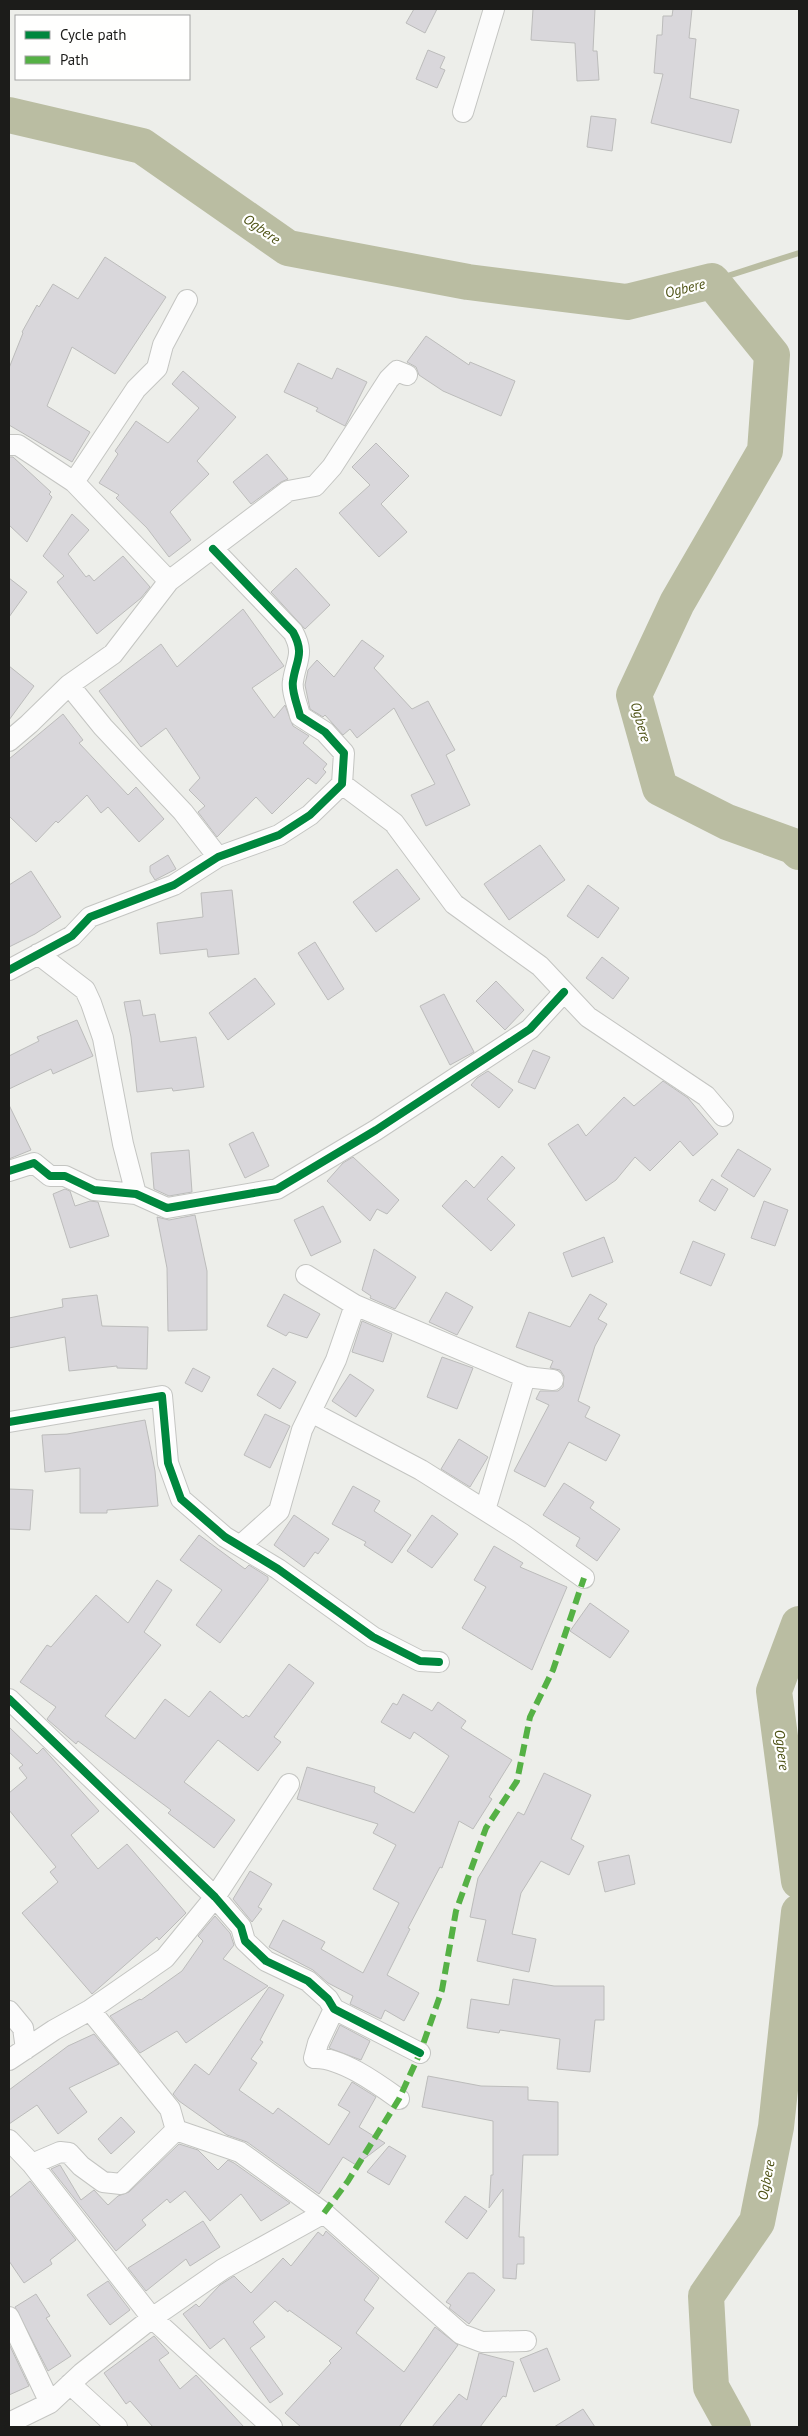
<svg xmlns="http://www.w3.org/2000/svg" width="808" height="2436" font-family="'PT Sans',sans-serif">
<rect width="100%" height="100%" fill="#edeeea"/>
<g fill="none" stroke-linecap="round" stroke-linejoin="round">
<path stroke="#babda2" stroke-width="6" d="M712,281l87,-28"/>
<path stroke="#babda2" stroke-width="36" d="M9,115l133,31 146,102 180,34 159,20 85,-21 60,74 -7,96 -88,152 -43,92 26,93 67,34 66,24 6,6
M799,1624l-25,67 25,190
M733,2427l-22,-40 -5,-91 51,-74 19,-95 23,-215"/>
</g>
<path fill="#d9d7db" stroke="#bcbcbb" d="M414,9h23l-12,24 -19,-10z
M533,9h62l-2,42h4l2,29 -22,1 -2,-38 -44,-3z
M673,9h19l-3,29 7,1 -6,59 49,12 -8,33 -80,-20 12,-49 -9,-1 3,-38h5l1,-19h9z
M428,50l17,7 -5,11 5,2 -8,18 -21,-9z
M591,116l25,3 -4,32 -25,-4z
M105,257l61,40 -51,77 -43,-27 -25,59 43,26 -18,30 -63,-37v-57l14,-35 -1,-1 15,-27 2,2 14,-23 25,15z
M426,336l43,29 1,-3 45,19 -14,35 -58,-25 -24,-16 -3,-8 -9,-5z
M298,363l34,16 5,-11 30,14 -22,44 -29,-15 2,-3 -34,-16z
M183,371l53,46 -39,44 12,13 -39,38 21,28 -22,17 -22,-29 -31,-30 3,-3 -20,-12 19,-29 -3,-3 21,-30 32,22 31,-35 -27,-24z
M376,443l33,33 -28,28 26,28 -28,25 -40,-44 31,-28 -18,-18z
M267,454l21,25 -7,3 -30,22 -18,-22z
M9,457h4l38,35 -2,2 3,3 -25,45 -18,-17z
M72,514l17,16 -21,24 18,23 3,-2 5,6 29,-25 27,31 -9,11 -44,36 -40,-52 7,-6 -21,-20z
M296,568l34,37 -25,24 -34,-37z
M9,578l18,14 -18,25z
M243,609l41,57 -32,22 22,30 11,-13 8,21 16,10 -6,7 24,21 -4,5 3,3 -10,12 -8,-6 -36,36 -16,-17 -39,40 -19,-25 7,-6 -16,-16 11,-12 -34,-50 -25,19 -42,-56 62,-47 16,23z
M362,640l22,16 -10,12 38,41 16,-8 27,49 -9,5 24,50 -44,21 -15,-31 24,-11 -41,-76 -37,30 -7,-9 -7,6 -18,-20 -2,2 -13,-8 -5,-24 3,-15 9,-10 17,17z
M9,666l25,20 -25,34z
M63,714l20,26 -4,3 49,52 8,-8 28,32 -25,23 -31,-35 -7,6 -14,-18 -29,28 -2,-2 -20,21 -27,-26v-57z
M540,845l25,35 -56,40 -25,-36z
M168,855l8,14 -21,11 -5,-8v-6z
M397,869l23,30 -44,33 -23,-30z
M31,871l30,46 -26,17 -26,13v-62z
M588,885l31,23 -21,30 -31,-22z
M232,890l7,64 -31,3 -1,-8 -47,5 -3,-31 46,-6 -2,-24z
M315,942l29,47 -16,11 -30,-47z
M602,957l27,21 -16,21 -27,-21z
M255,978l20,26 -47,36 -19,-27z
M496,981l28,29 -19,20 -29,-29z
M444,994l30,58 -24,13 -30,-59z
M140,1000l3,16 12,-2 5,28 36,-5 8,50 -31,4 -1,-3 -35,4 -6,-55 -7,-35z
M77,1020l16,36 -40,18 -2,-5 -42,20v-33l30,-15 -2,-4z
M533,1050l17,7 -15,32 -17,-7z
M488,1071l25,19 -14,18 -28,-23 6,-7z
M663,1081l25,17 30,36 -25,22 -13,-15 -30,30 -15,-14 -19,23 -30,21 -38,-57 30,-20 8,12 38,-39 10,9z
M9,1105l22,45 -22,9z
M253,1132l16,34 -24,12 -16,-34z
M738,1149l33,20 -17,28 -33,-21z
M189,1150l3,42 -23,4 -15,-7 -3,-36z
M502,1156l13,12 -28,31 28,26 -24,26 -49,-45 24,-26 8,8z
M353,1157l46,43 -12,14 -10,-5 -7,12 -43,-40 16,-18z
M712,1179l16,10 -13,22 -16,-10z
M65,1189l5,2 5,15 15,-5 8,1 11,34 -39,12 -17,-54z
M764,1201l24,9 -13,36 -24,-8z
M323,1206l18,36 -30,14 -17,-36z
M195,1215l12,56v59l-39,1 -1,-63 -10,-51 12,3z
M604,1237l9,25 -41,15 -9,-24z
M693,1241l32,13 -14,32 -31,-13z
M374,1249l42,28 -21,32 -25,-11 1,-2 -9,-6z
M446,1292l27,15 -16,28 -28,-13z
M284,1294l36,20 -13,24 -18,-6 -3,4 -19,-10z
M590,1294l17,10 -9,15 9,5 -12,22 -17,55 12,6 -5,10 35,18 -14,26 -37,-19 -24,45 -31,-16 35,-66 -13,-6 4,-8h18l5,-4 1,-11 -4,-6 -10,-2 3,-7 -37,-14 13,-35 41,15z
M97,1295l5,31 46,1 -1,42 -30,-1v-2l-48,5 -4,-34 -56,11v-30l54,-11 -1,-8z
M362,1321l30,13 -9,28 -31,-10z
M442,1357l31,11 -16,41 -30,-12z
M193,1368l17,9 -8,15 -17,-9z
M273,1368l23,14 -16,27 -23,-14z
M350,1374l24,16 -18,27 -24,-16z
M265,1414l25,12 -20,42 -26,-13z
M145,1420l10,51 3,35 -51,4v3h-27v-45l-35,4 -3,-37 25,-1z
M459,1439l29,18 -18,30 -29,-18z
M564,1483l30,19 -4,6 30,21 -23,32 -21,-15 4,-8 -37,-23z
M353,1486l27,15 -6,10 37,24 -19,28 -28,-18 2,-3 -34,-18z
M9,1489l24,1 -3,40 -21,-1z
M294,1515l35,24 -11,15 -3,-2 -11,15 -30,-22z
M432,1515l26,19 -26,34 -25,-17z
M199,1535l46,34 4,-4 19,12v3l-48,63 -24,-18 26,-35 -42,-30z
M494,1546l29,17 -3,4 47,20 -35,83 -70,-42 24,-41 -12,-7z
M157,1580l15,10 -28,42 17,13 -56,71 30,23 30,-40 24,18 21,-26 33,27 3,-3 3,2 40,-53 25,19 -40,54 7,5 -23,29 -40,-31 -34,42 51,38 -21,28 -46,-35 3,-3 -93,-69 -2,3 -28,-24 -1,-1 9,-12 -36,-25 27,-37 4,2 45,-52 32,28z
M590,1603l39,28 -19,27 -40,-27z
M403,1694l29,17 6,-9 28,19 -5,7 51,32 -23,37 3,2 -19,30 -14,-8 -17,47 -2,-1 -32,61 2,1 -23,46 32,18 -15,28 -19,-11 -4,9 -31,-15 3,-8 -25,-13 -15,-13 -44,-23 14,-27 42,22 -4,7 42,24 36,-70 -26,-14 23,-44 -23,-12 5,-9 -81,-25 10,-32 68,20 -1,5 40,21 35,-57 -35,-24 -4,7 -29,-17 12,-19 4,2z
M9,1727l28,27 6,-6 56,63 -28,24 27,34 29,-25 59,69 -27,27 -2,-3 -65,57 -70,-81 36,-31 -8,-10 6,-5 -47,-57v-17l18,-15 -8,-10 4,-3 -14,-13z
M544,1773l47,22 -20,44 13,7 -15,29 -28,-14 -20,32 -9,41 24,5 -7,33 -52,-11 9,-41 -16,-3 8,-39 40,-66 6,3z
M629,1855l6,29 -30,8 -7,-30z
M250,1871l22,13 -14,23 4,2 -10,13 -19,-23z
M215,1916l15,17 4,12 -11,14 45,27 -82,57 -9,-12 -37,22 -30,-37 30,-17 1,1 41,-29 21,-30 -5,-5z
M513,1979l41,7h50v34h-9l-5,52 -33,-3 3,-30 -60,-9 -1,3 -32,-5 4,-29 38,6z
M269,1987l15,8 -24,45 3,2 -12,17 6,4 -18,27 34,24 5,-6 51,37 21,-33 -12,-7 14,-23 24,15 -17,30 26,16 -29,22 -13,-8 -24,37 -72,-52 -20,-7 -48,-34 -6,-7 22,-30 14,11z
M340,2025l30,16 -9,19 -32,-12z
M94,2034l25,30 -50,24 18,24 -29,22 -21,-29 -28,19v-34l59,-44z
M428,2076l53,10 47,1v13l30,2v53h-35l-4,82h5v27h-7l-1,15 -13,-1v-89l-14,19 2,-33h2v-54l-71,-14z
M121,2117l14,15 -24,22 -13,-15z
M179,2144l19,6 20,20 10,-10 6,3 56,40 -29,18 -20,-27 -31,27 -25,-30 -15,12 -3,-4 -25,21 4,5 -30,26 -65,-82 9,-4 21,35 13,-10 14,15 10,-9 11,-4z
M389,2146l17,10 -17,29 -22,-13z
M30,2181l46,59 -26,20 2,4 -28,19 -15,-22v-63z
M465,2196l22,15 -20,28 -22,-17z
M203,2221l17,26 -30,19 -4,-7 -40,32 -18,-23z
M326,2231l53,47 -15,22 10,8 -18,25 48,39 31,-45 23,18 -59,82h-98l-16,-14 46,-50 -2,-2 13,-13 -53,-38 -1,2 -13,-11 -22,21 12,15 -15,11 33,46 -13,9 -46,-65 -14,11 -27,-35 13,-10 3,3 21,-22 14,-9 17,17 32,-35 8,8 27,-34 5,4z
M468,2273h6l21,17 -26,34 -20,-16 2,-3 -5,-3z
M108,2281l22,29 -20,15 -23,-30z
M36,2294l14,22 -4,2 25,38 -23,15 -33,-64z
M154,2336l15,17 -10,7 21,29 16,-14 48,52h-91l-23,-26 -4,3 -22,-31z
M9,2344l20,42 -20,9z
M547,2348l13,32 -26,12 -14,-33z
M479,2353l35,9 -8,35 -3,-1 -23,31h-48l27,-33 8,6z
M583,2409l12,18h-41z"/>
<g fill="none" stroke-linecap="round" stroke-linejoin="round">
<defs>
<path id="minor" d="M463,112l31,-103
M9,445h9l56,37 95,99
M74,482l62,-93 21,-21 6,-23 24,-45
M69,685l34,42 80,85 35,45
M9,741l20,-17 40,-39 44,-31 56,-73 119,-90 27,-5 17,-19 57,-88 8,-8 10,4
M342,784l52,39 60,81 86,62 48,51 118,79 17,20
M38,954l47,36 6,13 12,35 20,106 13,50
M9,970l63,-34 18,-19 84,-32 44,-28 61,-22 31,-20 32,-31 2,-31 -19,-21 -25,-16c-2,-10 -9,-25 -7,-35 3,-21 12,-27 0,-49l-80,-83
M9,1171l25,-8 16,13h15l29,14 42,4 31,14 110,-19 99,-59 154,-101 34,-37
M306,1275l49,30 170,72 28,3
M311,1412l110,58 100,63 63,45
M9,1422l153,-26 6,67 13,36 44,38 53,32 95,68 47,24 19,1
M485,1510l40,-133
M240,1546l39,-35 23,-81 34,-70 19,-55
M9,1699l206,198 26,30 4,14 21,20 42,20 20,18 6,10 86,44
M334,2009l-16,34 -4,15c27,-1 64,26 85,41
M90,2010l80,99 6,21
M9,2011l14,17 3,21
M9,2060l45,-30 36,-20 75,-52 50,-61 74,-113
M176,2130l64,22 84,61 137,121 21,8 44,-1
M9,2140l23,24 120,154 120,109
M32,2164l28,-12 9,1 12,13 22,16 18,2 55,-54
M9,2317l41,86
M70,2384l47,43
M9,2423l41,-20 32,-30 70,-55 71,-49 101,-56"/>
</defs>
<use href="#minor" stroke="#c4c5c2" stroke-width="22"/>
<use href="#minor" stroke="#fcfcfc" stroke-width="20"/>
<path stroke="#55b145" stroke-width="6" stroke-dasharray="12 6" stroke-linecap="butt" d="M324,2213l24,-32 51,-82 21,-46 22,-63 14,-79 30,-83 31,-47 13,-64 23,-47 31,-92"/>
<defs>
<path id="cycleway" d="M9,970l63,-34 18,-19 84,-32 44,-28 61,-22 31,-20 32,-31 2,-31 -19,-21 -25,-16c-2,-10 -9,-25 -7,-35 3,-21 12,-27 0,-49l-80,-83
M9,1171l25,-8 16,13h15l29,14 42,4 31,14 110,-19 99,-59 154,-101 34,-37
M9,1422l153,-26 6,67 13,36 44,38 53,32 95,68 47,24 19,1
M9,1699l206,198 26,30 4,14 21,20 42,20 20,18 6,10 86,44"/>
</defs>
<use href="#cycleway" stroke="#fffffe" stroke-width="11"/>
<use href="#cycleway" stroke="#00873e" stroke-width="8"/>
</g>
<g text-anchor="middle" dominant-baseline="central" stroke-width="4.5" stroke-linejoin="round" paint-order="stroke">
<g font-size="14" font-style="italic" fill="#4e5215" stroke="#fffffe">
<text transform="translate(262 229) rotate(35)">Ogbere</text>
<text transform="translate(685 288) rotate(-14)">Ogbere</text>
<text transform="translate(641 722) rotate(74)">Ogbere</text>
<text transform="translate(782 1750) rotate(83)">Ogbere</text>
<text transform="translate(766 2180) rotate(-79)">Ogbere</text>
</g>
</g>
<rect width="808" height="2436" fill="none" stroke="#1c1c1a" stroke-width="20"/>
<rect x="15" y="15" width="175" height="65" fill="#fffffe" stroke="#a4a4a3"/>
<rect x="25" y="31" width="25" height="8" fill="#00873e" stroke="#a4a4a3"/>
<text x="60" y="40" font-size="15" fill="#1c1c1a">Cycle path</text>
<rect x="25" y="56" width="25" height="8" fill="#55b145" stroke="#a4a4a3"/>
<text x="60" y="65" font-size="15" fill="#1c1c1a">Path</text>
</svg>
